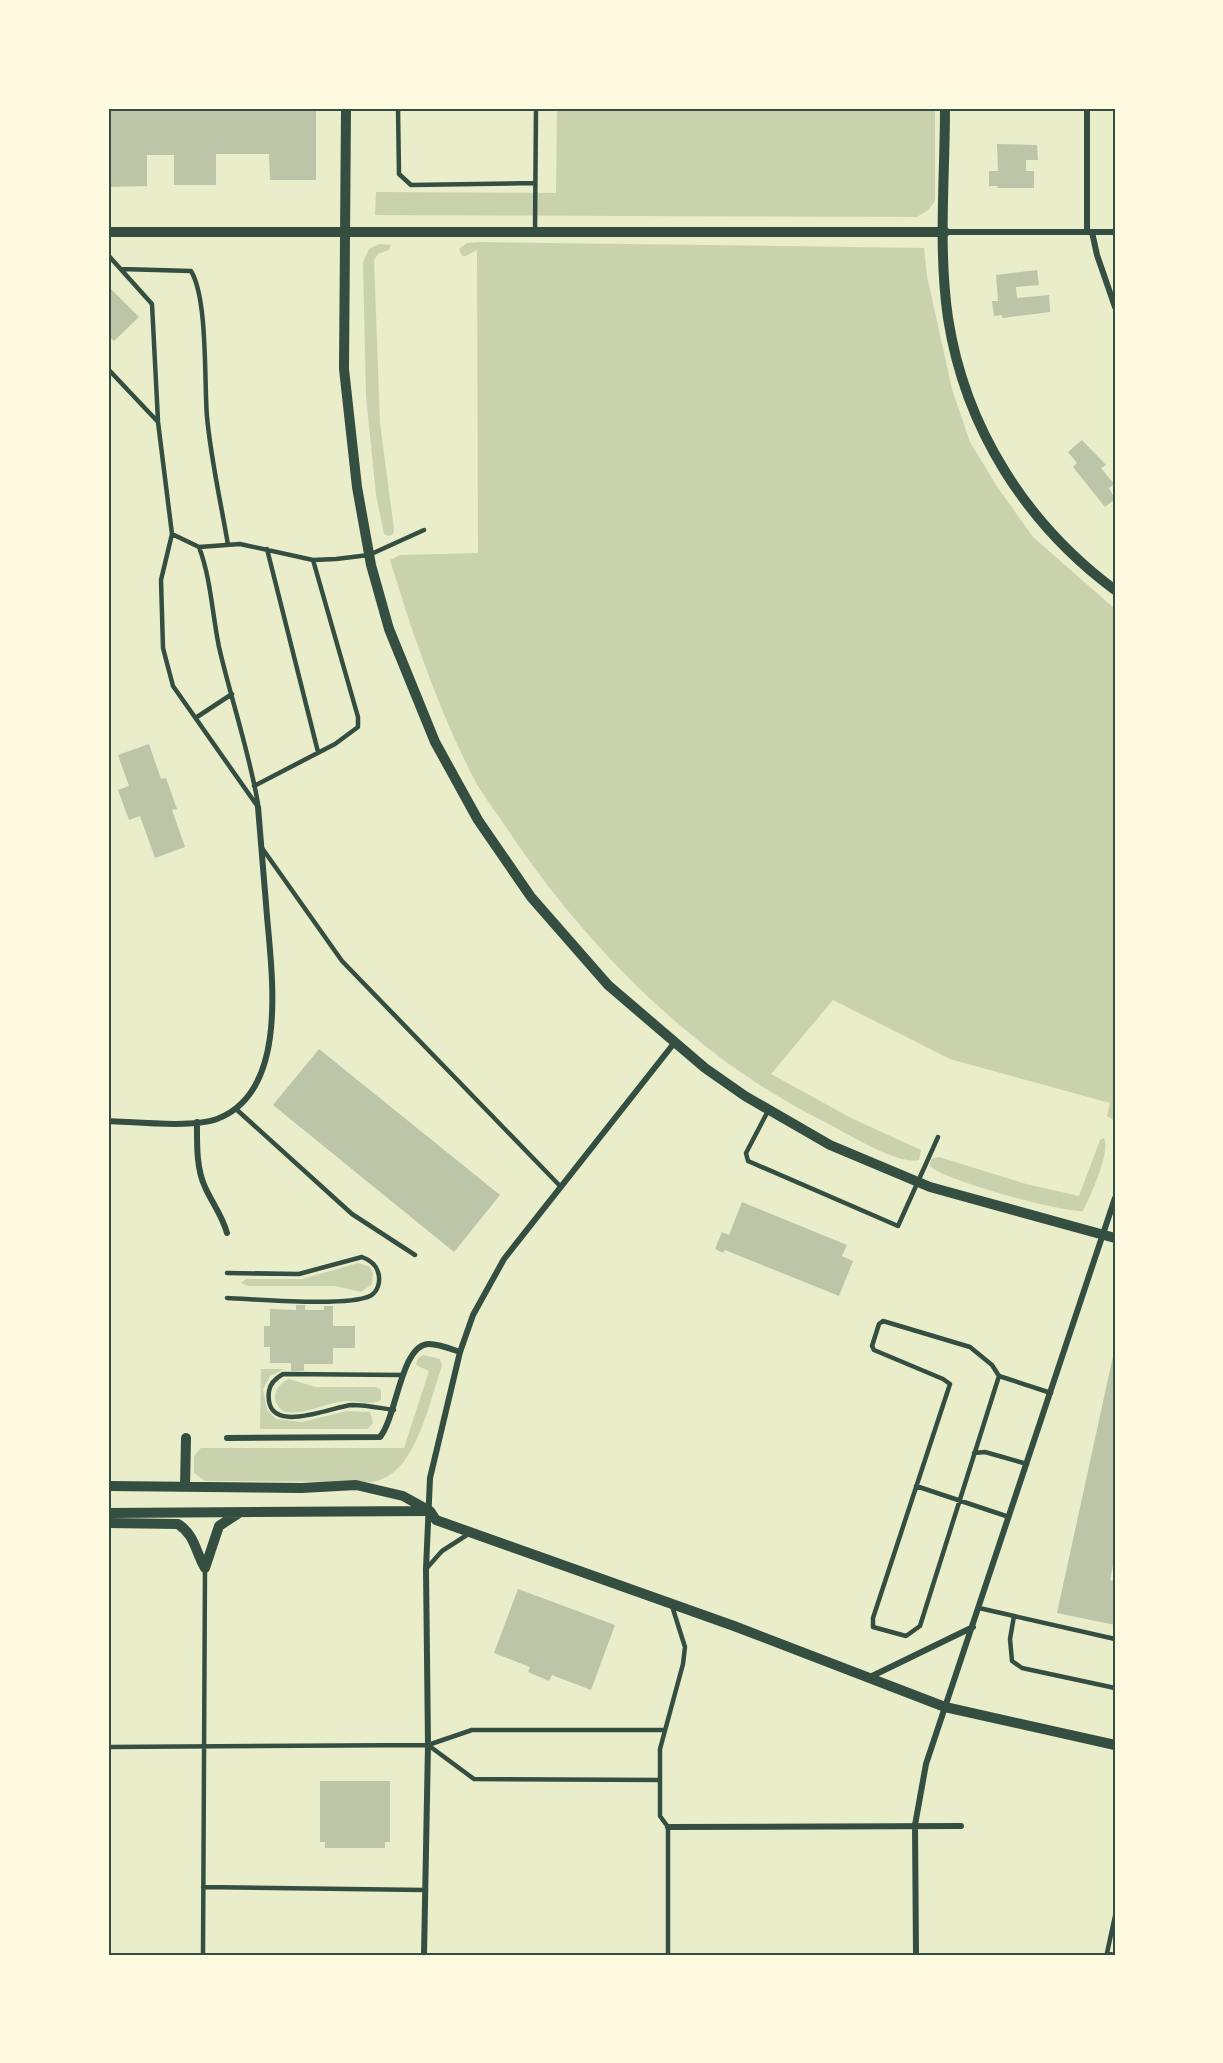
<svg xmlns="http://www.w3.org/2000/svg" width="1223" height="2063" font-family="Arial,sans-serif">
<rect width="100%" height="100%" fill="#e9edc9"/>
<path fill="#cad2ad" d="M557,108h378v93l-7,9 -11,7 -542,-2 1,-23 180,1z
M480,242l444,6 3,28 25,113 18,53 28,46 35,49 82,72v512l-8,-5 3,-13 -160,-44 -117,-59 -62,74 80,44 70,32 -2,10c-23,5 -74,-28 -96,-39 -125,-62 -233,-170 -311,-285 -12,-19 -27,-37 -38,-57 -36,-70 -61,-144 -84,-219l10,-5 78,-2 -1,-303 -11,6h-4l-3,-7 8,-6z
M379,244l12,1 -2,5 -11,4 -4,6 6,163 14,106 -1,5 -4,2 -5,-2 -8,-39 -10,-98 -3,-135 6,-13z
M1104,1138c7,15 -14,58 -21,73 -20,2 -140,-31 -153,-45l1,-7 8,-2 87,27 53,12 21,-56z
M358,1263l12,4 3,6 -1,11 -11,8 -26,-6h-87l-7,-3 5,-4h56z
M423,1355l17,4 2,7c-13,36 -26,110 -70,116l-167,-1 -11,-8v-17l7,-8h203l25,-77 -13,-6 2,-7z
M261,1369h23l-14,7 -7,13 4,21 9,9 26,3 45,-11 23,1 3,11 -6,6h-107z
M289,1379l26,8h61l5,3v10c-11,6 -23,1 -34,1 -22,1 -38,14 -63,11 -14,-10 -11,-26 5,-33z"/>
<path fill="#bcc5a7" d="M316,109v71h-46l-1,-26h-53v31h-42v-30h-27v31l-39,1v-77z
M997,144l40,1 1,15h-12v11h8v17h-37l1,-2h-9v-15h9z
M1037,270l2,15 -23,2 1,11 32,-3 1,17 -48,6v-3l-8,1 -2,-15h6l-2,-26z
M108,286l31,31 -25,24 -6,-6z
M1082,440l24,25 -5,3 13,16 -5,4 6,11 -10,8 -32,-40 4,-4 -9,-11z
M149,744l12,35 5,-1 11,31 -5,1 13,37 -30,11 -15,-42 -11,4 -11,-30 11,-4 -11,-31z
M319,1049l181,146 -46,57 -181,-147z
M742,1202l105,43 -5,11 11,5 -14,35 -114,-46 -2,3 -8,-4 7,-17 7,3z
M296,1305h9v5h19v-4h9v20h22v22h-22v16h-29v7h-13v-8h-21v-16h-6v-21h6v-17l26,1z
M1115,1347v209l-5,24 5,1v44l-58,-12z
M518,1589l97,36 -24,65 -39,-15 -3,6 -21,-9 2,-5 -36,-14z
M320,1781h70v61h-5v6h-60v-6h-5z"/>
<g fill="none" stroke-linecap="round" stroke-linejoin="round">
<path stroke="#344e41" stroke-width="4.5" d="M398,108l1,66 12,11 124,-2
M535,231l1,-123
M108,255l44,49 6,117
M121,269l70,2c17,28 13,110 16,146 4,43 14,86 21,128
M108,369l50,53 14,112 -11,46 2,68 10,38 85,121
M172,534l27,13c12,32 13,66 20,100 12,52 30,104 39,157
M199,547l41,-3 73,16 23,-1 33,-4 55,-25
M267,549l51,203
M197,717l35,-23
M254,786l81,-42 23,-17v-10l-45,-157
M262,848l80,113 219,226
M236,1109l116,105 63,41
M768,1111l-22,42 2,8 150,65 40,-89
M227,1273l72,1 63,-17c8,3 14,7 16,15 3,9 0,20 -8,24 -23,11 -113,3 -143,2
M999,1376l-79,250 -14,10 -33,-9v-9l77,-234 -7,-5 -69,-29 -2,-4 7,-22 4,-3 87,26 22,18 7,11 52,17
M394,1410c-14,-2 -28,-5 -42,-5 -19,1 -89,34 -83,-14 1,-8 7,-13 14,-17l120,1
M974,1453l11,-1 42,12
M916,1486l93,31
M426,1569l16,-18 28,-18
M979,1608l136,31
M1014,1616l-4,23 2,22 10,7 93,20
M108,1747l320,-2
M660,1780l-186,-1 -46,-34 44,-15h192
M203,1887l221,3
M203,1955l2,-387
M668,1955v-128l-8,-11v-67l23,-85 2,-17 -13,-41
M1113,1955l-6,-2 8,-37"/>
<path stroke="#344e41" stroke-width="6" d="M1087,108v124
M945,232h170
M1092,232l5,23 18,52
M108,1121c28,1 84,7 109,-2 72,-27 55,-143 50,-203 -3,-36 -6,-73 -9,-109
M197,1122c0,20 -1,46 8,65 7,16 17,28 22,46
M227,1438l153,-1c17,-21 21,-93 49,-93 10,0 22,5 31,8
M868,1678l105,-51
M668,1827l293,-1
M424,1955l4,-210 -2,-176 4,-91 30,-126 13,-37 31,-56 171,-217
M916,1955l-1,-130 11,-61 189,-566"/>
<path stroke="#344e41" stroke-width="10" d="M346,108l-2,261 13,118 14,78 18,64 46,113 43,78 53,77 77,88 97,83 40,28 85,49 100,42 185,51
M945,108c0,69 -7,141 3,210 17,110 78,206 167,272
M108,232h837
M108,1486l194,2 54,-3 47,11 27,15 6,9 298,106 211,81 170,38
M185,1487l1,-49
M108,1513l319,-2
M108,1523l70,1c17,11 17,27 27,44
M205,1568l14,-42 20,-13"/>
</g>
<rect width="1223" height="2063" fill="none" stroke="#fefae0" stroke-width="219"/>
<rect x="110" y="110" width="1004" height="1844" fill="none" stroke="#344e41" stroke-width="2"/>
</svg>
